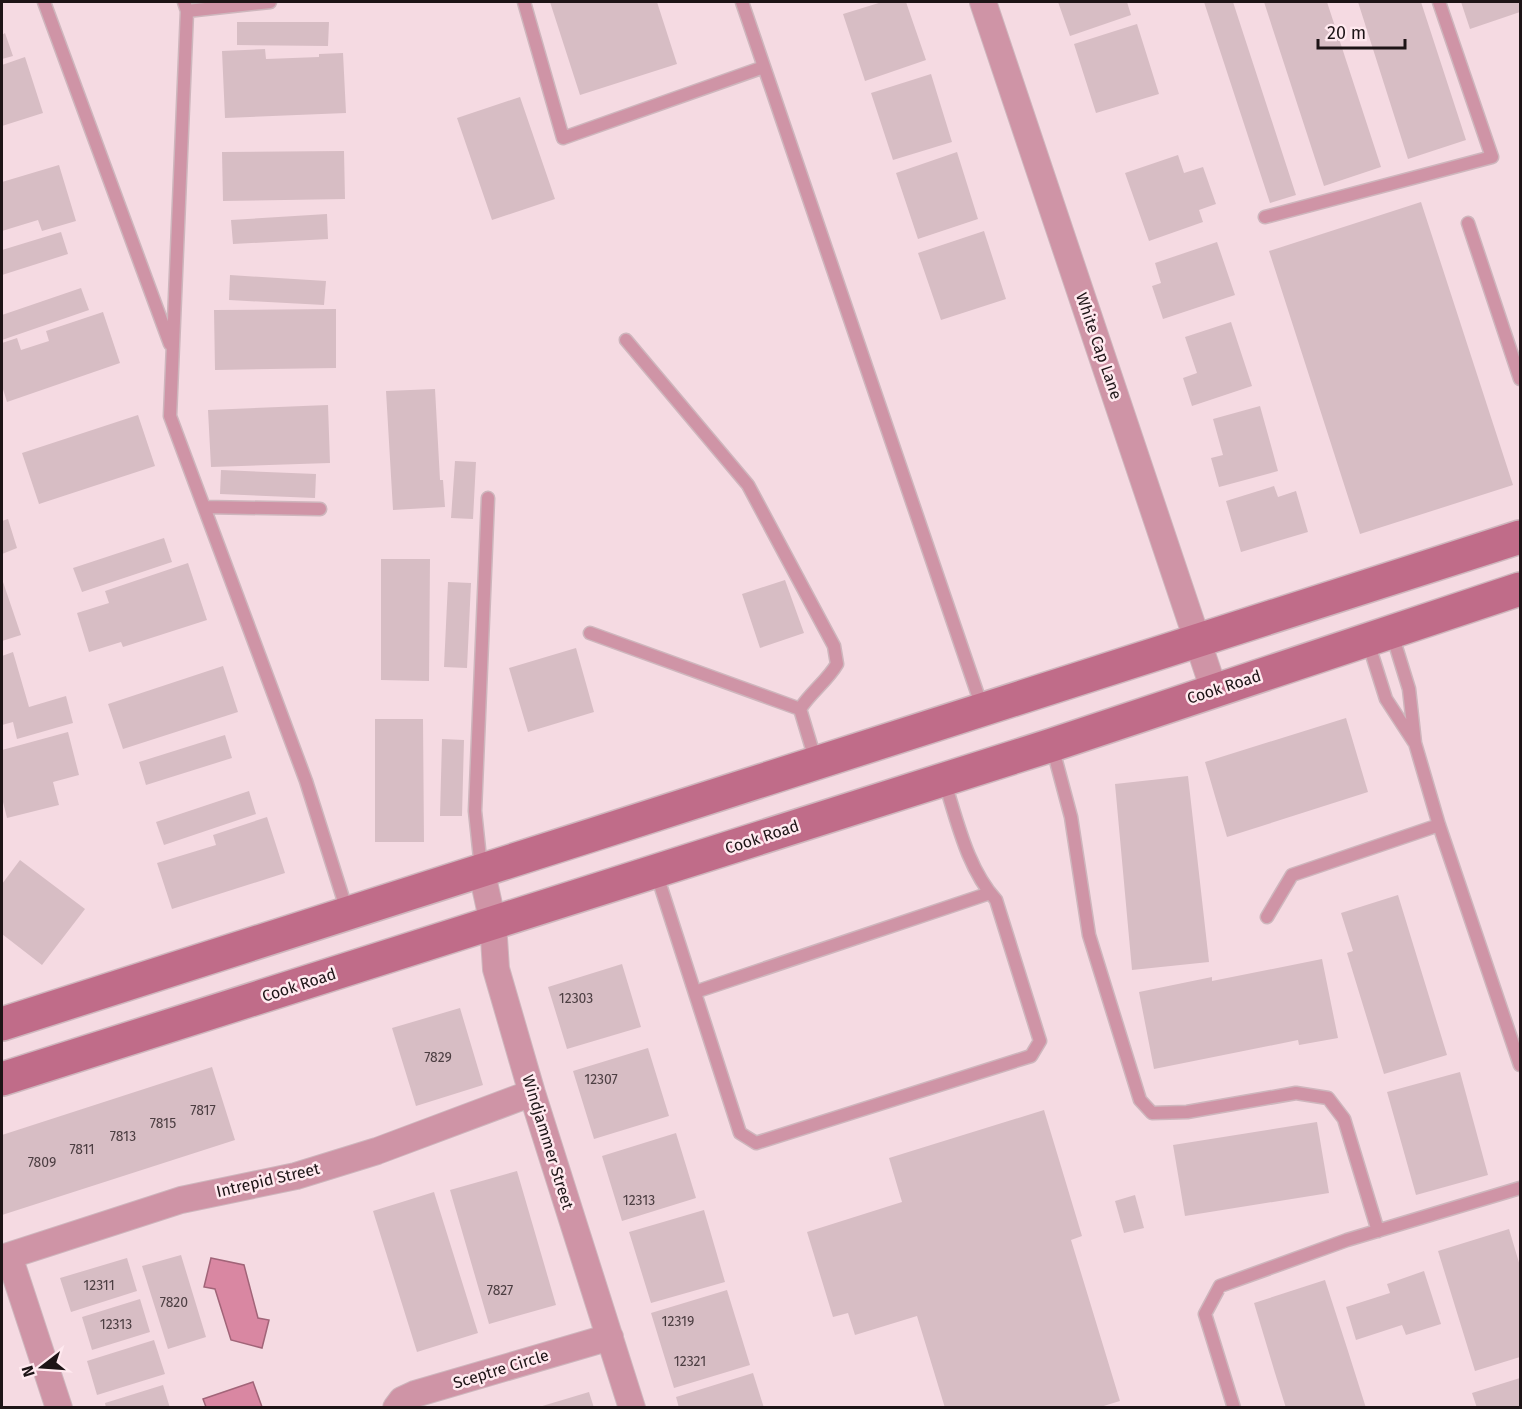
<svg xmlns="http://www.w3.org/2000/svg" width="1522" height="1409" font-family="'Fira Sans',sans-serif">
<rect width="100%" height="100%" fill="#f5dae2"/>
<path fill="#d987a2" stroke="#a16478" stroke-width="1.5" d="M211,1258l33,7 14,53 11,2 -7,28 -31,-8 -16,-51 -11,-2z
M253,1382l9,25h-56l-3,-8z"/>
<path fill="#d7bdc4" d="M550,2h107l20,62 -97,31z
M882,2h24l20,58 -61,21 -22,-67z
M1058,2h69l4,13 -61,21z
M1204,2h29l63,193 -26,8z
M1264,2h63l54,165 -57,19z
M1358,2h63l45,138 -58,19z
M1461,2h59v10l-50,17z
M237,22h92l-1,24 -91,-1z
M1137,24l22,70 -63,19 -22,-69z
M5,33l8,23 -11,3v-24z
M265,49l1,10 53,-2v-3l24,-1 3,60 -121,5 -3,-67z
M25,57l18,56 -41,13v-61z
M931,74l21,68 -59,18 -22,-67z
M520,97l35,102 -63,21 -35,-102z
M344,151l1,48 -122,2 -1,-49z
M957,152l21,67 -60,20 -22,-66z
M1178,155l6,18 19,-6 13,37 -17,6 4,12 -54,19 -24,-68z
M59,165l17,56 -34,10 -4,-11 -36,11v-49z
M1421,202l92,283 -153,49 -91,-283z
M327,214l1,25 -95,5 -2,-24z
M984,231l22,68 -65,21 -23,-67z
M61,232l7,22 -66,21v-25z
M1217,242l18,53 -72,24 -11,-33 9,-3 -6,-20z
M230,275l96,6 -2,24 -95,-5z
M81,288l8,22 -87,30v-25z
M336,309v59l-121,2 -1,-60z
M103,312l17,51 -113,39 -5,-16v-43l15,-5 4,12 28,-9 -3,-10z
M1231,322l21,64 -60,20 -9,-28 14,-5 -12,-36z
M435,389l5,91h3l2,27 -52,3 -7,-119z
M328,405l2,58 -119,4 -3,-57z
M1260,406l18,65 -59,16 -8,-29 12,-3 -10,-36z
M138,415l17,51 -116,38 -17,-51z
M455,461l21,1 -3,57 -22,-1z
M221,470l95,4 -1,24 -95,-4z
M1274,486l4,11 18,-6 12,41 -67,20 -15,-51z
M8,519l9,29 -15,6v-33z
M164,538l8,24 -90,30 -9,-24z
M381,559h49l-1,122 -48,-1z
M188,563l19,57 -84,27 -2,-5 -32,10 -12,-39 32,-10 -4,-12z
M2,579l19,56 -19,6z
M785,580l19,53 -44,15 -18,-54z
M448,582l23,1 -4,85 -23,-1z
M576,648l18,64 -66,20 -19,-64z
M13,652l16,55 37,-11 7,27 -56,16 -4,-17 -11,3v-69z
M223,666l15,46 -115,37 -15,-45z
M1346,718l22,74 -141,45 -22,-75z
M375,719h48l1,123h-49z
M68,732l11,43 -26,7 6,23 -52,13 -5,-20v-48z
M225,735l7,23 -86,27 -7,-23z
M442,739l22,1 -2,76h-22z
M1188,776l21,186 -77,8 -17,-186z
M249,791l7,23 -92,31 -8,-23z
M267,817l18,56 -113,36 -15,-46 59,-18 -3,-10z
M20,860l65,49 -43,56 -40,-31v-50z
M1398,895l49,160 -63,19 -37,-121 6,-2 -12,-38z
M1322,959l16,79 -39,7 -1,-5 -144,29 -15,-77 73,-15v4z
M622,964l19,63 -74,22 -19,-62z
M460,1008l23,77 -67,21 -24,-78z
M648,1048l21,68 -75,23 -21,-68z
M212,1067l23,73 -233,75v-80z
M1460,1072l28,103 -72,20 -29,-103z
M1044,1110l38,126 -11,4 49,161 -23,7h-152l-28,-92 -62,19 -7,-22 -15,4 -26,-85 95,-30 -13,-44z
M1317,1122l12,71 -144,23 -12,-71z
M676,1133l20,65 -74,23 -20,-65z
M517,1171l39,134 -67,19 -39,-134z
M434,1192l44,141 -61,19 -44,-141z
M1135,1195l9,33 -20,5 -9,-32z
M704,1210l21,72 -74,21 -22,-71z
M1509,1229l11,37v91l-45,14 -37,-120z
M181,1255l25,82 -38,12 -26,-83z
M127,1258l10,33 -66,21 -11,-34z
M1424,1271l17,53 -35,11 -4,-10 -46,15 -10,-33 44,-14 -3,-9z
M1325,1280l23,71 18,57h-80l-11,-35 -21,-70z
M727,1290l23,75 -76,23 -23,-75z
M140,1299l10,33 -58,18 -10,-33z
M154,1340l11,34 -68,21 -10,-34z
M753,1373l11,35h-85l-3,-11z
M1520,1378v30h-43l-5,-15z
M163,1385l7,23h-64l-1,-5z
M589,1392l5,16h-55v-1z"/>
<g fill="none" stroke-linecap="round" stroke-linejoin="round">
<defs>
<path id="lane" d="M44,2l126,342
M184,2l3,9 -17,405 136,365 42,133
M524,2l39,136 201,-71
M742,2l240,705
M187,11l83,-9
M1265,217l227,-60 -53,-155
M1468,223l52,156
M626,340l122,145 86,161 3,18c-10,17 -26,28 -37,45l16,53
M204,507l116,2
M590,633l210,76
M1392,634l17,55 6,54 24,82 81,240
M1368,642l18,57 28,43
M1052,746l19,71 18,118 51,165 12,13 35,-1 109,-19 32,5 16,21 34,112
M481,868l-6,-57 13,-313
M656,872l84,261 16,10 275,-87 9,-15 -44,-141c-29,-32 -39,-80 -52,-120
M1267,917l25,-42 147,-50
M695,992l295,-99
M1234,1408l-29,-94 15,-28 127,-46 173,-52"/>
<path id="street" d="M983,2l231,688
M482,873l11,50 3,46 36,124 100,315
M9,1256l50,152
M2,1258l179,-58 115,-24 81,-25 155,-58
M396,1408l6,-8 13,-6 195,-57"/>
<path id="secondary" d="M2,1024c507,-159 1011,-329 1518,-487
M2,1079l1050,-334 468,-156"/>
</defs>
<use href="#lane" stroke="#ceb6bd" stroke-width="15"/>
<use href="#street" stroke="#ceb6bd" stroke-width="28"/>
<use href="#secondary" stroke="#ceb6bd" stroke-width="36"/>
<use href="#lane" stroke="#cf94a6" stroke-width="12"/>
<use href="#street" stroke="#cf94a6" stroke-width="26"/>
<use href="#secondary" stroke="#c06c89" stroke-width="33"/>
</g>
<g text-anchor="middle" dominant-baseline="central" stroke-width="5" stroke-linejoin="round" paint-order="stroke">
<g font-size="14" fill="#4c3e42">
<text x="576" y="998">12303</text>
<text x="438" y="1057">7829</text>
<text x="601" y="1079">12307</text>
<text x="203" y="1110">7817</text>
<text x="163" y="1123">7815</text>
<text x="123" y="1136">7813</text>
<text x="82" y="1149">7811</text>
<text x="42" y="1162">7809</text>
<text x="639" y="1200">12313</text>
<text x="99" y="1285">12311</text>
<text x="500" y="1290">7827</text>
<text x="174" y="1302">7820</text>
<text x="678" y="1321">12319</text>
<text x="116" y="1324">12313</text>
<text x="690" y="1361">12321</text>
</g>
<g font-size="16" fill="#1d1416" stroke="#ffe9ef">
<text transform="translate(1099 346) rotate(71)">White Cap Lane</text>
<text transform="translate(1224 687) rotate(-18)">Cook Road</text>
<text transform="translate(762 837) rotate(-18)">Cook Road</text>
<text transform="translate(299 985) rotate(-18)">Cook Road</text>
<text transform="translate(548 1142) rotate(73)">Windjammer Street</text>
<text transform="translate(268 1180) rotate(-13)">Intrepid Street</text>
<text transform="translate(501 1369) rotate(-17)">Sceptre Circle</text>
</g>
</g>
<rect width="1522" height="1409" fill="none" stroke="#1d1416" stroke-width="6"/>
<g transform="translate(42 1367) rotate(253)" stroke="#ffe9ef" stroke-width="4.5" paint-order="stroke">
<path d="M0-4.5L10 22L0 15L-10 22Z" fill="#1d1416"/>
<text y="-9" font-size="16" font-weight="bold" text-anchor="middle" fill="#1d1416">N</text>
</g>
<path d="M1318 39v9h87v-9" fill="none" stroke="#1d1416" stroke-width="3"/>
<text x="1327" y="39" font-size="18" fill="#1d1416" stroke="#ffe9ef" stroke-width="4.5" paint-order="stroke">20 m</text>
</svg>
